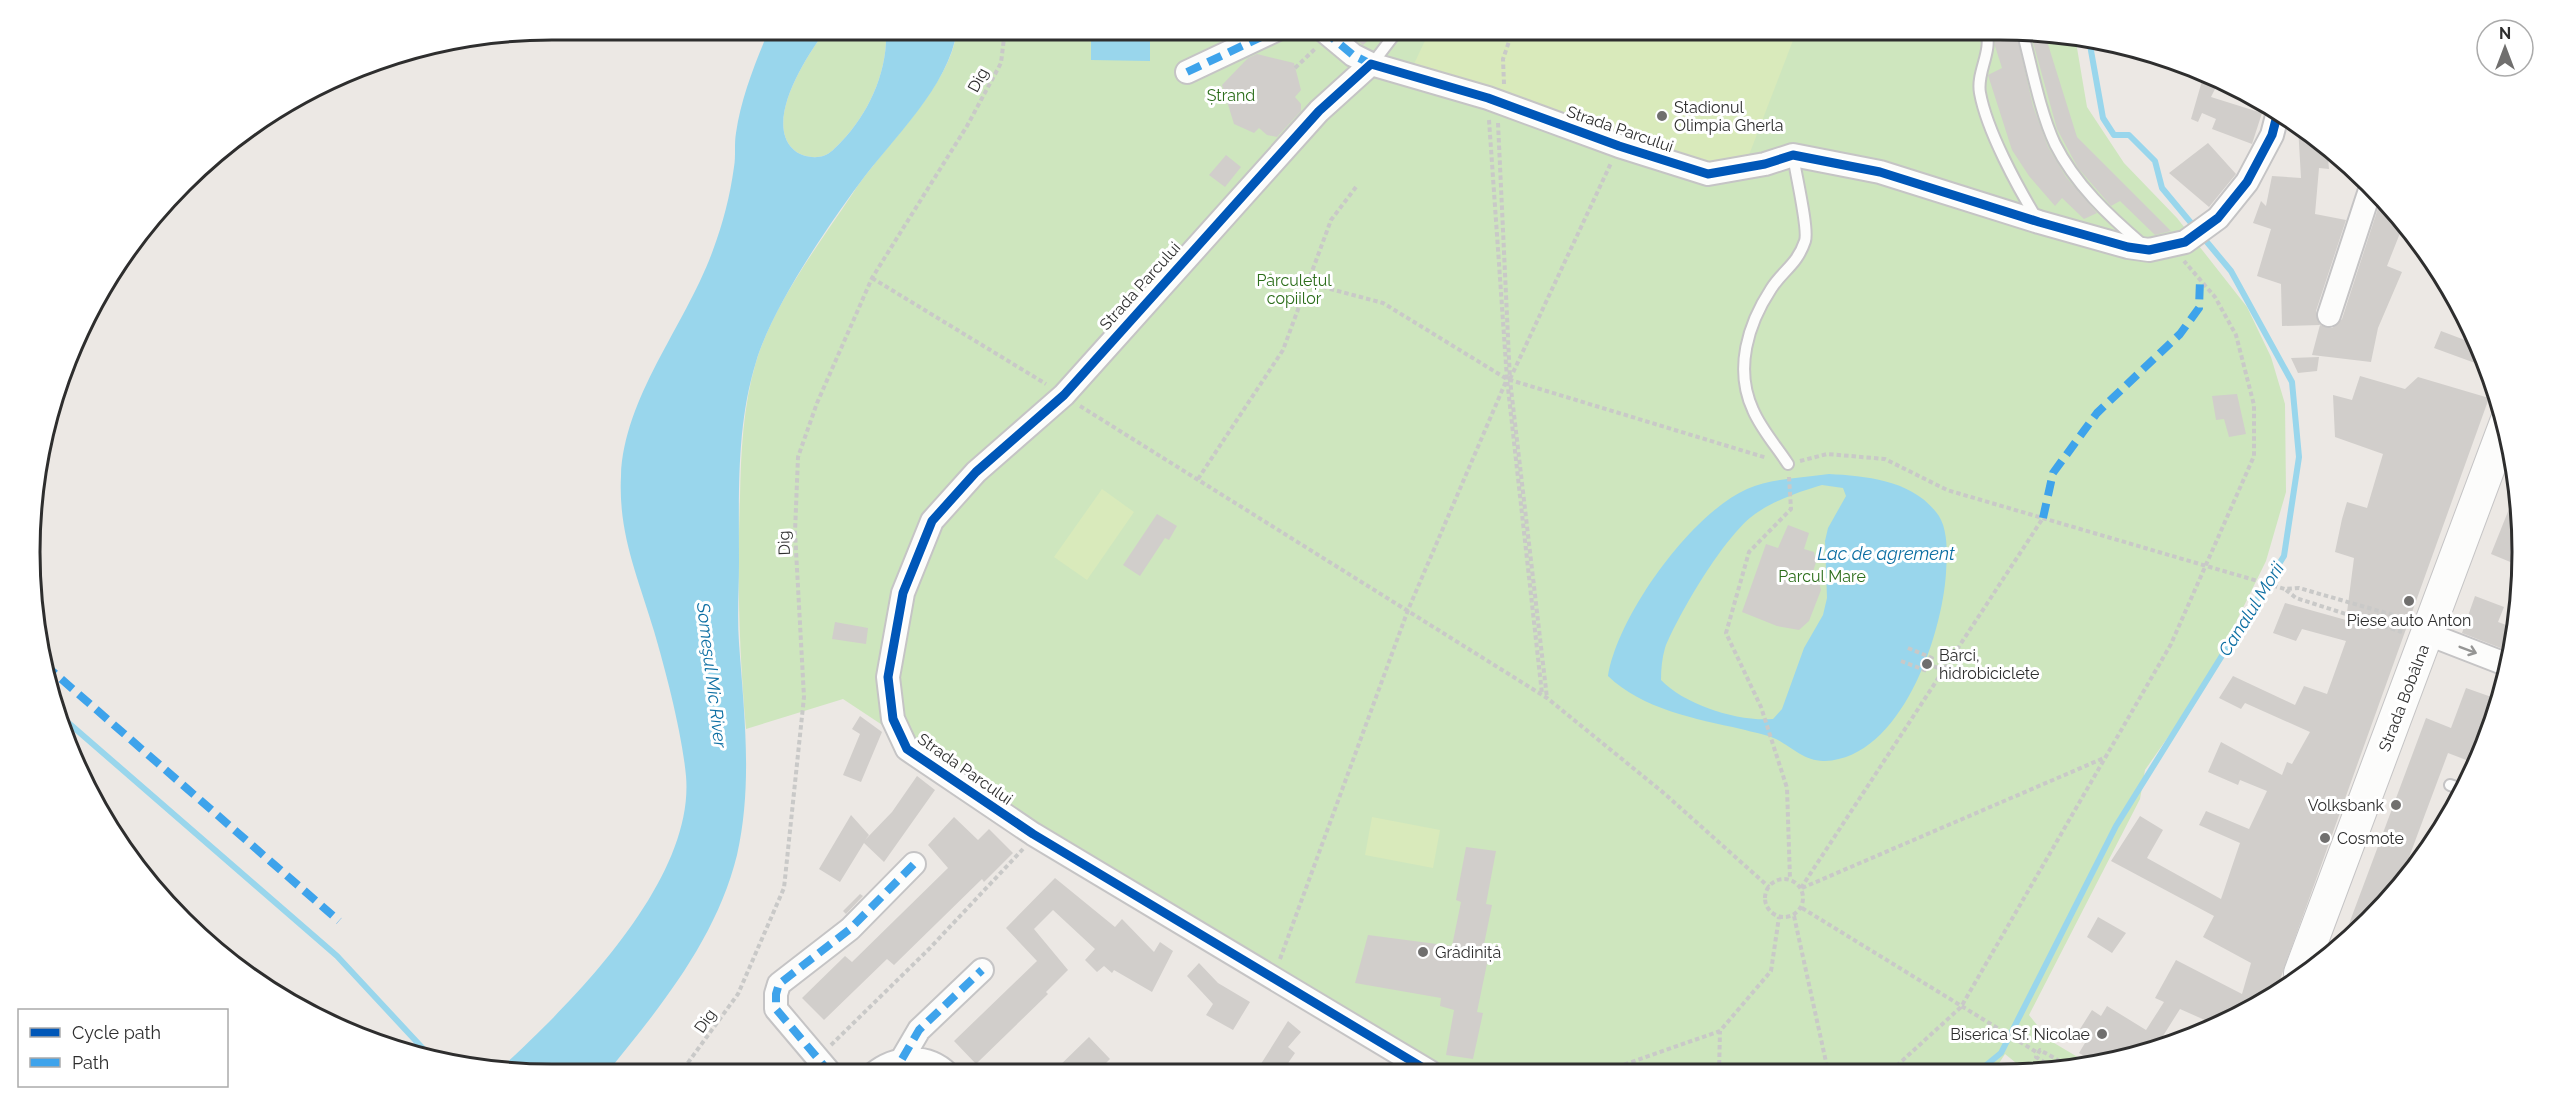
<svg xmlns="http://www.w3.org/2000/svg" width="2553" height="1105" font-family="Raleway,sans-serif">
<rect width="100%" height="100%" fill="#ece8e4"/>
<path fill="#cee6be" d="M826,30h60c2,41 -17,83 -45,112 -5,5 -11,12 -18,14 -9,3 -24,0 -30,-7 -29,-28 14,-94 33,-119z
M957,30h1044l75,12 11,65 37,56 53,55 70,89 24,50 14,47 1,88 -20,69 -59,120 -62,89 -5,29 -111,216 20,25 42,25 -22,5 -43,1 -21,-17 -11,17 -553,1 -379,-228 -219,-145 -97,30c-7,-78 -9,-153 -6,-232 1,-45 3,-91 16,-135 18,-59 63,-118 97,-169 30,-46 98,-107 104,-163z"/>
<path fill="#d9eabb" d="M1430,30h367l-53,138 -22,5 -308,-109z
M1102,489l32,23 -47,68 -33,-23z
M1372,817l68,13 -7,38 -68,-13z"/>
<path fill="#99d6ec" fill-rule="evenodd" d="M769,30h57c-19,25 -62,91 -33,119 6,7 21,10 30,7 7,-2 13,-9 18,-14 28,-29 47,-71 45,-112h71c-8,57 -65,109 -98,154 -34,46 -87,124 -103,178 -20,64 -17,135 -17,200 0,27 -2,54 0,81 5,70 14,142 -2,212 -21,85 -78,154 -132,220h-52l-51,-8c71,-65 193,-187 184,-291 -4,-43 -20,-104 -32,-145 -16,-54 -36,-97 -33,-155 3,-80 65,-151 92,-226 10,-27 17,-54 21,-83 2,-11 0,-23 2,-34 5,-35 19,-70 33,-103z
M1091,30h59v31l-59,-1z
M1829,474c37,2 82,6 107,38 13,15 11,43 10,61 -4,63 -45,185 -121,188 -19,1 -34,-14 -49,-22 -11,-5 -24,-7 -35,-10 -45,-10 -99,-20 -133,-53 10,-61 83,-162 139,-187 24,-11 56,-11 82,-15zM1822,485l21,3 3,8 -18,32 -3,13 2,57 -4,17 -19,33 -22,61 -9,10c-35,3 -88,-14 -112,-39 0,-11 1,-22 4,-32 14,-35 60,-113 90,-134 18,-13 46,-23 67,-29z"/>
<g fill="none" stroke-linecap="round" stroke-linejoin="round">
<path stroke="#99d6ec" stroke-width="6" d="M64,719l273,237 92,99
M1979,1071l22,-18 115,-227 168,-270 15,-99 -7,-75 -61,-111 -69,-83 -7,-27 -26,-26h-15l-11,-17 -13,-73"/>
</g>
<path fill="#d1cecb" d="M1344,30h36l-17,15z
M1994,30l22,2 17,74 15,41 18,30 31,36 -13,6 -22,-21 -7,8 -26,-30 -17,-26 -24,-75 14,-7 -7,-22z
M2031,35l15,3 31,99 94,94 -16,4 -35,-34 -9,5 -33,-38 -21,-39z
M1257,54l37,9 7,27 -6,7 6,7v7l-24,26 -10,-2 -8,-7 -5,5 -20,-9 -12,-39 26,-27z
M2204,74l15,7 -8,16 51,16 -10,31 -40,-15 4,-10 -14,-6 -4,9 -7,-3z
M2298,126l29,21 2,22 -10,-1 -4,46 31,6 -30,91 4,14 -38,1 -1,-42 -24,-8 14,-47 -18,-6 8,-22 5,5 6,-30 29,2z
M2208,143l28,31 -27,33 -40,-34z
M1226,155l15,12 -16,20 -16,-12z
M2381,199l23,24 -17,43 15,6 -24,56 -7,34 -59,-7 8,-30 12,3 10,-9z
M2441,331l37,14 8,22 -52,-19z
M2319,357l-2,14 -19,2 -7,-15z
M2360,376l45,13 13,-12 71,21 -212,590 -75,46 5,-13 -27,-12 -24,38 -60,16 -17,-10 6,-10 -10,-6 17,-27 9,6 6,-10 39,24 18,-28 -9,-4 21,-38 66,34 9,-31 -48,-26 11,-21 -103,-55 29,-45 23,14 -16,28 74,41 19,-56 -41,-18 7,-14 43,18 18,-38 -27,-11 -2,5 -30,-13 13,-30 61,33 5,-13 5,2 18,-32 -65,-29 -4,6 -22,-11 14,-22 62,29 9,-19 23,8 19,-53 -44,-12 -6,12 -23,-8 12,-30 61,17 8,-62 -19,-6 7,-33 5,-17 20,6 16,-54 -48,-17 -2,-42 19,5z
M2237,394l9,40 -17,3 -5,-18 -8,1 -4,-24z
M2517,489l5,30 -1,12 -4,12 4,2 -1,21 -29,-12z
M1157,514l20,12 -8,14 -4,-2 -25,38 -17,-11z
M1788,525l21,8 -5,16 10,3 2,10 -5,16 8,4 2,8 -12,31 -10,9 -22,-4 -35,-14 24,-68 12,4z
M2475,596l29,11 -6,15 19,7 -6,23 -49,-19z
M835,622l33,6 -2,16 -34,-5z
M2466,688l34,12 -5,21 -21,42 -26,-10 -40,107 4,3 -4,11 -68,74 86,-230 25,10z
M860,716l22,16 -21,50 -18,-7 17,-41 -8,-5z
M917,776l18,14 -51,72 -20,-19 -24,39 -21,-13 32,-54 18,20 -4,5 27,-28z
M954,817l24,23 11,-11 24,24 -29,29 -2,-3 -88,86 -7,-6 -63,61 -22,-22 43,-42 7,6 96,-94 -20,-23z
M1466,847l30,4 -10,53 6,1 -11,54h7l-11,53 6,1 -10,46 -27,-4 8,-45 -14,-4 1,-8 -86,-15 13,-48 84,11 9,-44 -5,-2z
M1055,878l60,49 7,-8 32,33 6,-10 13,9 -21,41 -38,-22 -2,3 -8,-7 -7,6 -12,-12 10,-11 -42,-39 -19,19 34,41 -22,22 2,2 -72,70 -22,-23 83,-80 -31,-33z
M860,894l3,2 -17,18 -3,-3z
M2098,917l28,16 -14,20 -25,-16z
M1199,963l19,20 32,19 -17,28 -27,-15 7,-11 -26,-28z
M1288,1021l13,11 -13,15 7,6 -13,19 -10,-8 -7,8 -6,-5z
M1089,1037l21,22 -14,14 -45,1z"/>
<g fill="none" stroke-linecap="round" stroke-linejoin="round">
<defs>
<path id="lane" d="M1986,30c7,22 -10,42 -6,63 7,38 37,93 57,126
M2023,34c9,34 17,78 32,110 20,40 54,72 87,100
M1372,64l26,-34
M1788,464c-11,-17 -27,-35 -35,-54 -19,-41 -5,-86 18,-121 12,-19 26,-24 34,-48 4,-12 -10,-70 -12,-86
M2450,785l12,4"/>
<path id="street" d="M1323,30l30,25 18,9 117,34 131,48 89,28 57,-10 28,-9 87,17 159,50 89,25 21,3 36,-8 33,-24 29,-36 25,-47 6,-23
M1371,64l-52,47 -255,284 -88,77 -44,49 -29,72 -15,84 5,42 14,30 126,85 397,238
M1187,72l89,-42
M2329,315l42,-128
M2428,634l80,31
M902,1059l17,-29 63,-60
M831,1074l-55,-65v-15l3,-10 71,-55 64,-65
M873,1074c22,-18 54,-21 75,0"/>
<path id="secondary" d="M2300,973l206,-551"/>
</defs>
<use href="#lane" stroke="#c5c4c5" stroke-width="14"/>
<use href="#street" stroke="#c5c4c5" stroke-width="26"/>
<use href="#secondary" stroke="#c5c4c5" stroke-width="34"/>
<path stroke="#c9c9c8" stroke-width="4" stroke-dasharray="4.5 3" stroke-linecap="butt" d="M1295,68l21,-20
M1504,84l-1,-25 10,-29
M1489,120l18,259 35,315
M1498,123l12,257 37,318
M872,278l174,106
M1308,283l75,20 124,76 260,79
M1510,379l101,-216
M1080,406l467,292 118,96 104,93
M1800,461l27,-7 58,5 62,31 338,99 14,-1 108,31
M1789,477l2,32 -42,43 -23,81 35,74 26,81 3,91
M1198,479l85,-129 48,-130 25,-33
M2286,590l10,8 106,34
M1908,648l24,10 -2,7 14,5
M1901,661l26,10 3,-6
M1765 898a19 19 0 1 1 38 0a19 19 0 1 1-38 0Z
M1801,888l242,-370
M1802,888l302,-130
M1802,908l236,145
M1794,916l34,155
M1280,959l128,-349 99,-231
M831,1045l98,-96 94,-100
M1891,1071l70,-64 210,-363 83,-188v-51l-18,-70 -21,-38 -31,-36
M2058,1071l-22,-14 4,-7 34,19
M1603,1072l117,-41 51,-60 8,-54
M1719,1072l1,-41
M679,1075l59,-81 46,-106 20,-191 -9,-165 3,-75 19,-54 55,-125 95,-152 34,-63 4,-33"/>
<use href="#lane" stroke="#fcfcfb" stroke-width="10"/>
<use href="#street" stroke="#fcfcfb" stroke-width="22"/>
<use href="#secondary" stroke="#fcfcfb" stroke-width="32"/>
<path stroke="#3ea3eb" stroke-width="8" stroke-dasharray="15 8" stroke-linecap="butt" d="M1323,30l30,25 18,9
M1187,72l89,-42
M2043,518l10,-45 44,-60 83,-79 19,-26 1,-28
M44,664l295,257
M902,1059l17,-29 63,-60
M831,1074l-55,-65v-15l3,-10 71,-55 64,-65"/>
<defs>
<path id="cycleway" d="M1430,1072l-397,-238 -126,-85 -14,-30 -5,-42 15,-84 29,-72 44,-49 88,-77 255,-284 52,-47 117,34 131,48 89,28 57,-10 28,-9 87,17 159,50 89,25 21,3 36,-8 33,-24 29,-36 25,-47 6,-23"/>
</defs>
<use href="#cycleway" stroke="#fff" stroke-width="13"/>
<use href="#cycleway" stroke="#0057b8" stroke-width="9"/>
</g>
<defs><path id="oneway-shaft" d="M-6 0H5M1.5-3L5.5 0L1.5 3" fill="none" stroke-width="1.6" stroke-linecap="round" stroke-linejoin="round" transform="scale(1.5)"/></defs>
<use stroke="#959594" href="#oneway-shaft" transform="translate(2468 650) rotate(21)"/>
<g fill="#706f6e" stroke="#fff" stroke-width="2">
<circle cx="1662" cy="116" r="6"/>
<circle cx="2409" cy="601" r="6"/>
<circle cx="1927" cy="664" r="6"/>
<circle cx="2396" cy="805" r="6"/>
<circle cx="2325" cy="838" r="6"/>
<circle cx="1423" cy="952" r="6"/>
<circle cx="2102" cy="1034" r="6"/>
</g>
<g text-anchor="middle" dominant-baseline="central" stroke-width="6" stroke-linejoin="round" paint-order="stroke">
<g font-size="16" fill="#2e2e2e" stroke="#fff">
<text transform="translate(978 80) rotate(-62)">Dig</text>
<text transform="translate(1620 129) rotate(19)">Strada Parcului</text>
<text transform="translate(1140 286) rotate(-48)">Strada Parcului</text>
<text transform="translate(784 543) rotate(-92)">Dig</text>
<text transform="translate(2404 698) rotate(-69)">Strada Bobâlna</text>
<text transform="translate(965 769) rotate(35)">Strada Parcului</text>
<text transform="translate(705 1021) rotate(-55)">Dig</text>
</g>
<g font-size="16" fill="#2c6e1b" stroke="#fff">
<text x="1231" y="95">Ștrand</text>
<text x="1294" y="280">Părculețul<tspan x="1294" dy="18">copiilor</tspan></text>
<text x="1822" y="576">Parcul Mare</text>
</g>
<g font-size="16" fill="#2e2e2e" stroke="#fff" text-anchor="start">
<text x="1674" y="107">Stadionul<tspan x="1674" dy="18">Olimpia Gherla</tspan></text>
<text x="2409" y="620" text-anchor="middle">Piese auto Anton</text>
<text x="1939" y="655">Bărci,<tspan x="1939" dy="18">hidrobiciclete</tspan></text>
<text x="2384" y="805" text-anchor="end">Volksbank</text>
<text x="2337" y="838">Cosmote</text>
<text x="1435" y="952">Grădiniță</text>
<text x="2090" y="1034" text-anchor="end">Biserica Sf. Nicolae</text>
</g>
<g font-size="18" font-style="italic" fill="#0d6fa3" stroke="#fff">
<text x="1886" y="553">Lac de agrement</text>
<text transform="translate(2251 609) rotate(-58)">Canalul Morii</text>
<text transform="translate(712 675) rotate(83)">Someşul Mic River</text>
</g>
</g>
<path d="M0 0H2553V1105H0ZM552 40H2000A512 512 0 0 1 2512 552V552A512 512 0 0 1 2000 1064H552A512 512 0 0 1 40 552V552A512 512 0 0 1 552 40Z" fill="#fff" fill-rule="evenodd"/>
<path fill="none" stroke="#2e2e2e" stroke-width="3" d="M552 40H2000A512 512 0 0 1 2512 552V552A512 512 0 0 1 2000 1064H552A512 512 0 0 1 40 552V552A512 512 0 0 1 552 40Z"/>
<rect x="18" y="1009" width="210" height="78" fill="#ffffff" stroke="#ababab" stroke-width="1.5"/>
<rect x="30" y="1028" width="30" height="9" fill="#0057b8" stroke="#ababab" stroke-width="1.5"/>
<text x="72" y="1039" font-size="18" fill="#2e2e2e">Cycle path</text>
<rect x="30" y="1058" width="30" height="9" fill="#3ea3eb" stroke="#ababab" stroke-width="1.5"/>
<text x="72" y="1069" font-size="18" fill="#2e2e2e">Path</text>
<g transform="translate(2505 48)"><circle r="28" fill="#ffffff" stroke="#ababab" stroke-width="1.5"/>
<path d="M0-4.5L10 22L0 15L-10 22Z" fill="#706f6e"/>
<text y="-9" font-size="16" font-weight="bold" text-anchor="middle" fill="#2e2e2e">N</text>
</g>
</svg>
